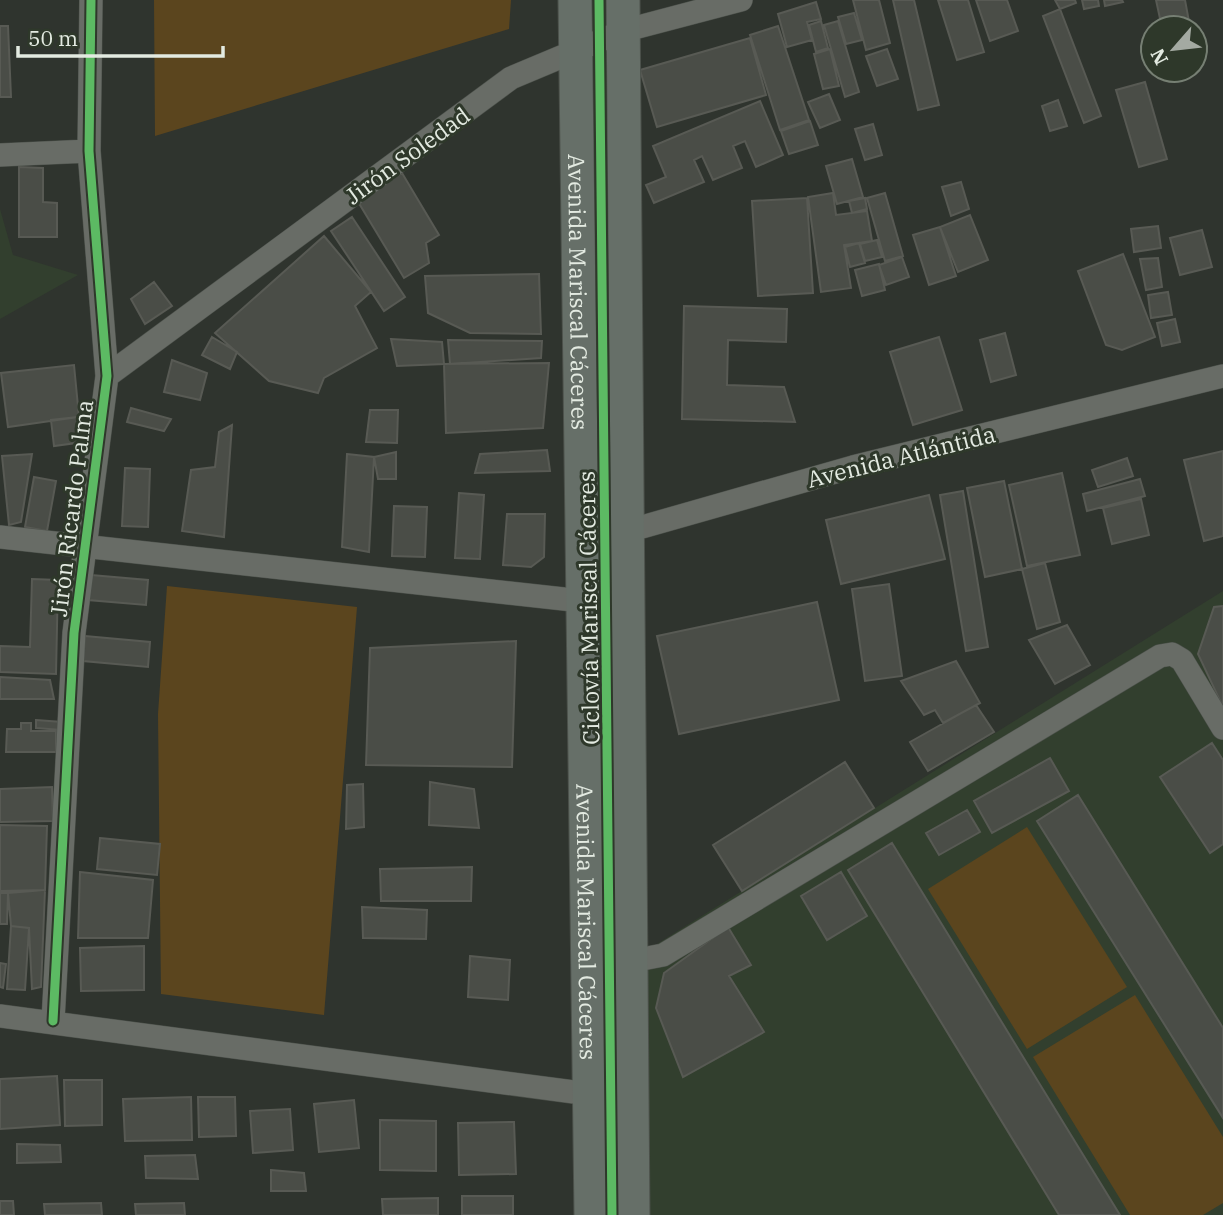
<svg xmlns="http://www.w3.org/2000/svg" width="1223" height="1215" font-family="'IBM Plex Serif',serif">
<rect width="100%" height="100%" fill="#2f342e"/>
<path fill="#323f2e" d="M0,209l13,46 65,20 -78,44z
M1223,591v624h-575l-4,-263z"/>
<path fill="#5b451e" d="M154,0h357l-2,29 -354,107z
M167,586l190,21 -33,408 -163,-21 -3,-280z
M1027,827l100,160 -100,62 -99,-160z
M1135,995l88,142v66l-20,12h-73l-97,-158z"/>
<path fill="#4a4d47" stroke="#585a54" stroke-width="2" d="M853,0h26l11,43 -24,7z
M893,0h21l25,105 -21,5z
M938,0h30l16,52 -27,8z
M976,0h31l11,31 -28,10z
M1055,0h20l1,3 -16,6z
M1082,0h16l1,6 -15,3z
M1104,0h18l1,2 -18,4z
M1156,0h29l5,27 -28,1z
M816,2l5,17 -14,3 5,18 -25,7 -9,-33z
M1060,9l41,107 -17,7 -41,-107z
M854,13l8,27 -16,4 -8,-27z
M821,21l7,27 -12,4 -7,-27z
M838,21l21,71 -14,5 -21,-72z
M0,26h8l3,71h-11z
M778,26l31,94 -29,10 -30,-95z
M750,38l16,57 -109,32 -17,-57z
M830,49l9,37 -16,3 -9,-35z
M887,49l11,30 -21,7 -11,-30z
M1145,82l22,77 -28,8 -23,-77z
M829,94l11,26 -20,8 -12,-26z
M1058,100l9,26 -17,5 -8,-25z
M760,101l23,54 -27,12 -11,-26 -12,5 9,22 -29,12 -11,-24 -8,4 10,22 -50,21 -8,-18 20,-8 -13,-31z
M810,121l8,24 -29,9 -8,-23z
M873,124l9,31 -17,5 -10,-31z
M852,159l11,38 -26,7 -11,-38z
M19,167l24,1v34l14,1v34h-38z
M402,173l37,62 -13,8 3,20 -25,15 -47,-78z
M961,182l8,27 -18,7 -9,-29z
M833,193l3,22 31,-4 5,30 -28,4 7,43 -30,4 -13,-95z
M885,193l18,63 -18,5 -18,-63z
M807,198l6,95 -55,3 -6,-95z
M865,198l2,11 -15,4 -3,-12z
M970,215l18,45 -30,12 -18,-45z
M352,217l53,80 -21,14 -53,-80z
M1158,226l3,22 -27,4 -3,-23z
M940,227l16,49 -27,9 -16,-50z
M1202,230l10,37 -32,8 -10,-37z
M324,236l47,56 -16,14 22,42 -53,30 -6,15 -49,-12 -54,-48z
M877,240l5,17 -17,4 -5,-17z
M859,243l6,20 -15,4 -5,-20z
M1123,254l32,83 -33,13 -16,-5 -28,-74z
M902,257l7,20 -23,8 -7,-20z
M1158,258l4,29 -16,3 -6,-31z
M879,264l6,26 -23,6 -7,-26z
M539,274l2,60 -71,-1 -42,-20 -3,-37z
M154,282l18,24 -27,18 -14,-25z
M1168,292l4,23 -21,3 -3,-23z
M684,306l103,3 -1,33 -58,-2 -1,45 57,2 11,35 -113,-3z
M1175,319l5,23 -18,4 -5,-23z
M1005,333l11,42 -25,7 -11,-42z
M212,337l25,15 -7,17 -28,-14z
M939,337l23,73 -49,15 -23,-73z
M391,339l51,3 2,22 -47,2z
M448,340l94,1 -1,17 -91,6z
M172,360l35,13 -7,27 -36,-8z
M549,363l-6,65 -97,5 -2,-69z
M74,365l5,52 -71,10 -7,-54z
M131,408l40,11 -7,12 -37,-9z
M370,410h28l-1,33 -31,-1z
M79,417l-3,26 -22,3 -3,-26z
M232,425l-8,112 -42,-6 9,-61 24,-3 4,-35z
M547,450l3,21 -75,2 5,-19z
M1223,451v85l-19,5 -20,-81z
M396,452v27h-18l-4,-22z
M32,454l-11,68 -12,3 -7,-69z
M347,454l27,3 -5,95 -27,-5z
M1127,458l6,18 -35,11 -6,-17z
M125,468l25,1 -2,58 -26,-1z
M1062,473l18,82 -53,11 -18,-81z
M34,477l22,4 -9,50 -22,-4z
M1140,479l5,17 -58,15 -4,-17z
M1004,481l18,88 -37,8 -18,-89z
M963,491l25,156 -22,4 -26,-156z
M459,493l25,2 -4,64 -25,-1z
M929,495l16,64 -104,25 -15,-64z
M1141,499l8,36 -37,9 -9,-36z
M394,506l33,1 -2,50 -33,-1z
M507,514h38l-1,43 -13,10 -28,-2z
M1045,563l15,59 -23,7 -15,-60z
M91,575l57,5 -2,25 -58,-5z
M32,579l26,1 -2,94 -56,-2v-26l30,1z
M889,584l13,92 -37,5 -13,-92z
M817,602l22,98 -160,34 -22,-98z
M1223,606v101l-25,-53 16,-47z
M1067,625l23,40 -35,19 -26,-44z
M85,636l65,6 -2,25 -65,-6z
M516,641l-4,126 -146,-2 4,-117z
M956,661l24,42 -37,20 -8,-13 -11,5 -23,-34z
M0,677l50,3 4,19h-54z
M976,705l18,27 -66,39 -18,-29z
M36,720l26,2v8l-26,-2z
M21,723h10v8h25v21h-50l1,-23h14z
M1212,743l11,17v84l-13,9 -50,-76z
M1050,758l19,33 -77,42 -18,-32z
M845,762l29,46 -132,83 -29,-46z
M430,782l44,7 5,39 -50,-3z
M363,784l1,43 -18,2 1,-44z
M52,787l1,34 -53,1v-33z
M1078,795l145,233v90l-186,-297z
M967,810l13,22 -41,23 -13,-22z
M0,825l47,1 -2,64 -45,1z
M100,838l60,6 -3,31 -60,-6z
M892,843l228,372h-61l-211,-345z
M472,867l-1,34h-90l-1,-32z
M80,872l73,8 -5,58h-70z
M841,872l26,44 -40,24 -26,-44z
M45,890l-4,97 -9,2 -3,-61 -18,-2 -3,-33z
M0,893h8l-1,31h-7z
M362,907l65,3 -1,29 -63,-1z
M11,926l18,2 -4,62 -18,-1z
M728,927l23,38 -22,11 35,56 -81,45 -27,-69 8,-35z
M144,946v44l-63,1 -1,-43z
M470,956l40,4 -2,40 -40,-3z
M0,963l6,1 -3,24 -3,-1z
M57,1076l3,49 -60,4v-50z
M64,1080h38v45l-37,1z
M191,1097l1,43 -67,1 -2,-42z
M198,1097h37l1,39 -37,1z
M354,1100l5,48 -40,4 -5,-48z
M290,1109l3,41 -40,3 -3,-42z
M380,1120l56,1v50l-56,-1z
M514,1122l2,52 -57,1 -1,-52z
M17,1144l43,1 1,17 -44,1z
M195,1155l3,24 -52,-1 -1,-22z
M271,1170l33,3 2,18h-35z
M462,1196h51v19h-51z
M438,1198v17h-55l-1,-16z
M0,1201h13l1,14h-14z
M101,1203l1,12h-57l-1,-11z
M184,1203l1,12h-49l-1,-11z"/>
<g fill="none" stroke-linecap="round" stroke-linejoin="round">
<defs>
<path id="minor" d="M0,155l89,-4
M107,376l404,-298 112,-47 118,-31
M0,537l582,64 47,2
M581,541l47,-10 225,-64 370,-91
M632,961l31,-6 497,-299 12,-2 10,6 41,68
M0,1016l589,78 43,-4
M53,1021l21,-388 33,-257 -18,-225 2,-151"/>
<g id="secondary">
<path id="s1" d="M575,0l16,1215"/>
<path d="M623,0l10,1215"/>
</g>
</defs>
<use href="#minor" stroke="#4c514b" stroke-width="24"/>
<use href="#secondary" stroke="#4c514b" stroke-width="35"/>
<use href="#minor" stroke="#686c66" stroke-width="23"/>
<use href="#secondary" stroke="#666f68" stroke-width="33"/>
<defs>
<path id="cycleway" d="M599,0l13,1215
M53,1021l21,-388 33,-257 -18,-225 2,-151"/>
</defs>
<use href="#cycleway" stroke="#2e382a" stroke-width="13"/>
<use href="#cycleway" stroke="#5cba63" stroke-width="9"/>
</g>
<g text-anchor="middle" dominant-baseline="central" stroke-width="6" stroke-linejoin="round" paint-order="stroke">
<g font-size="23" fill="#e3eae1" stroke="#2e382a">
<text transform="translate(407 155) rotate(-36)">Jirón Soledad</text>
<text stroke="none"><textPath href="#s1" startOffset="292">Avenida Mariscal Cáceres</textPath></text>
<text transform="translate(901 456) rotate(-14)">Avenida Atlántida</text>
<text transform="translate(71 508) rotate(-83)">Jirón Ricardo Palma</text>
<text transform="translate(588 608) rotate(-91)">Ciclovía Mariscal Cáceres</text>
<text stroke="none"><textPath href="#s1" startOffset="922">Avenida Mariscal Cáceres</textPath></text>
</g>
</g>
<g transform="translate(1174 49) rotate(242)"><circle r="33" fill="#2e382a" stroke="#767f73" stroke-width="2"/>
<path d="M0-5L12 26L0 18L-12 26Z" fill="#a4aaa2"/>
<text y="-10" font-size="19" font-weight="bold" text-anchor="middle" fill="#e3eae1">N</text>
</g>
<path d="M18 46v10h205v-10" fill="none" stroke="#e3eae1" stroke-width="3.5"/>
<text x="28" y="46" font-size="21" fill="#e3eae1" stroke="#2e382a" stroke-width="5" paint-order="stroke">50 m</text>
</svg>
